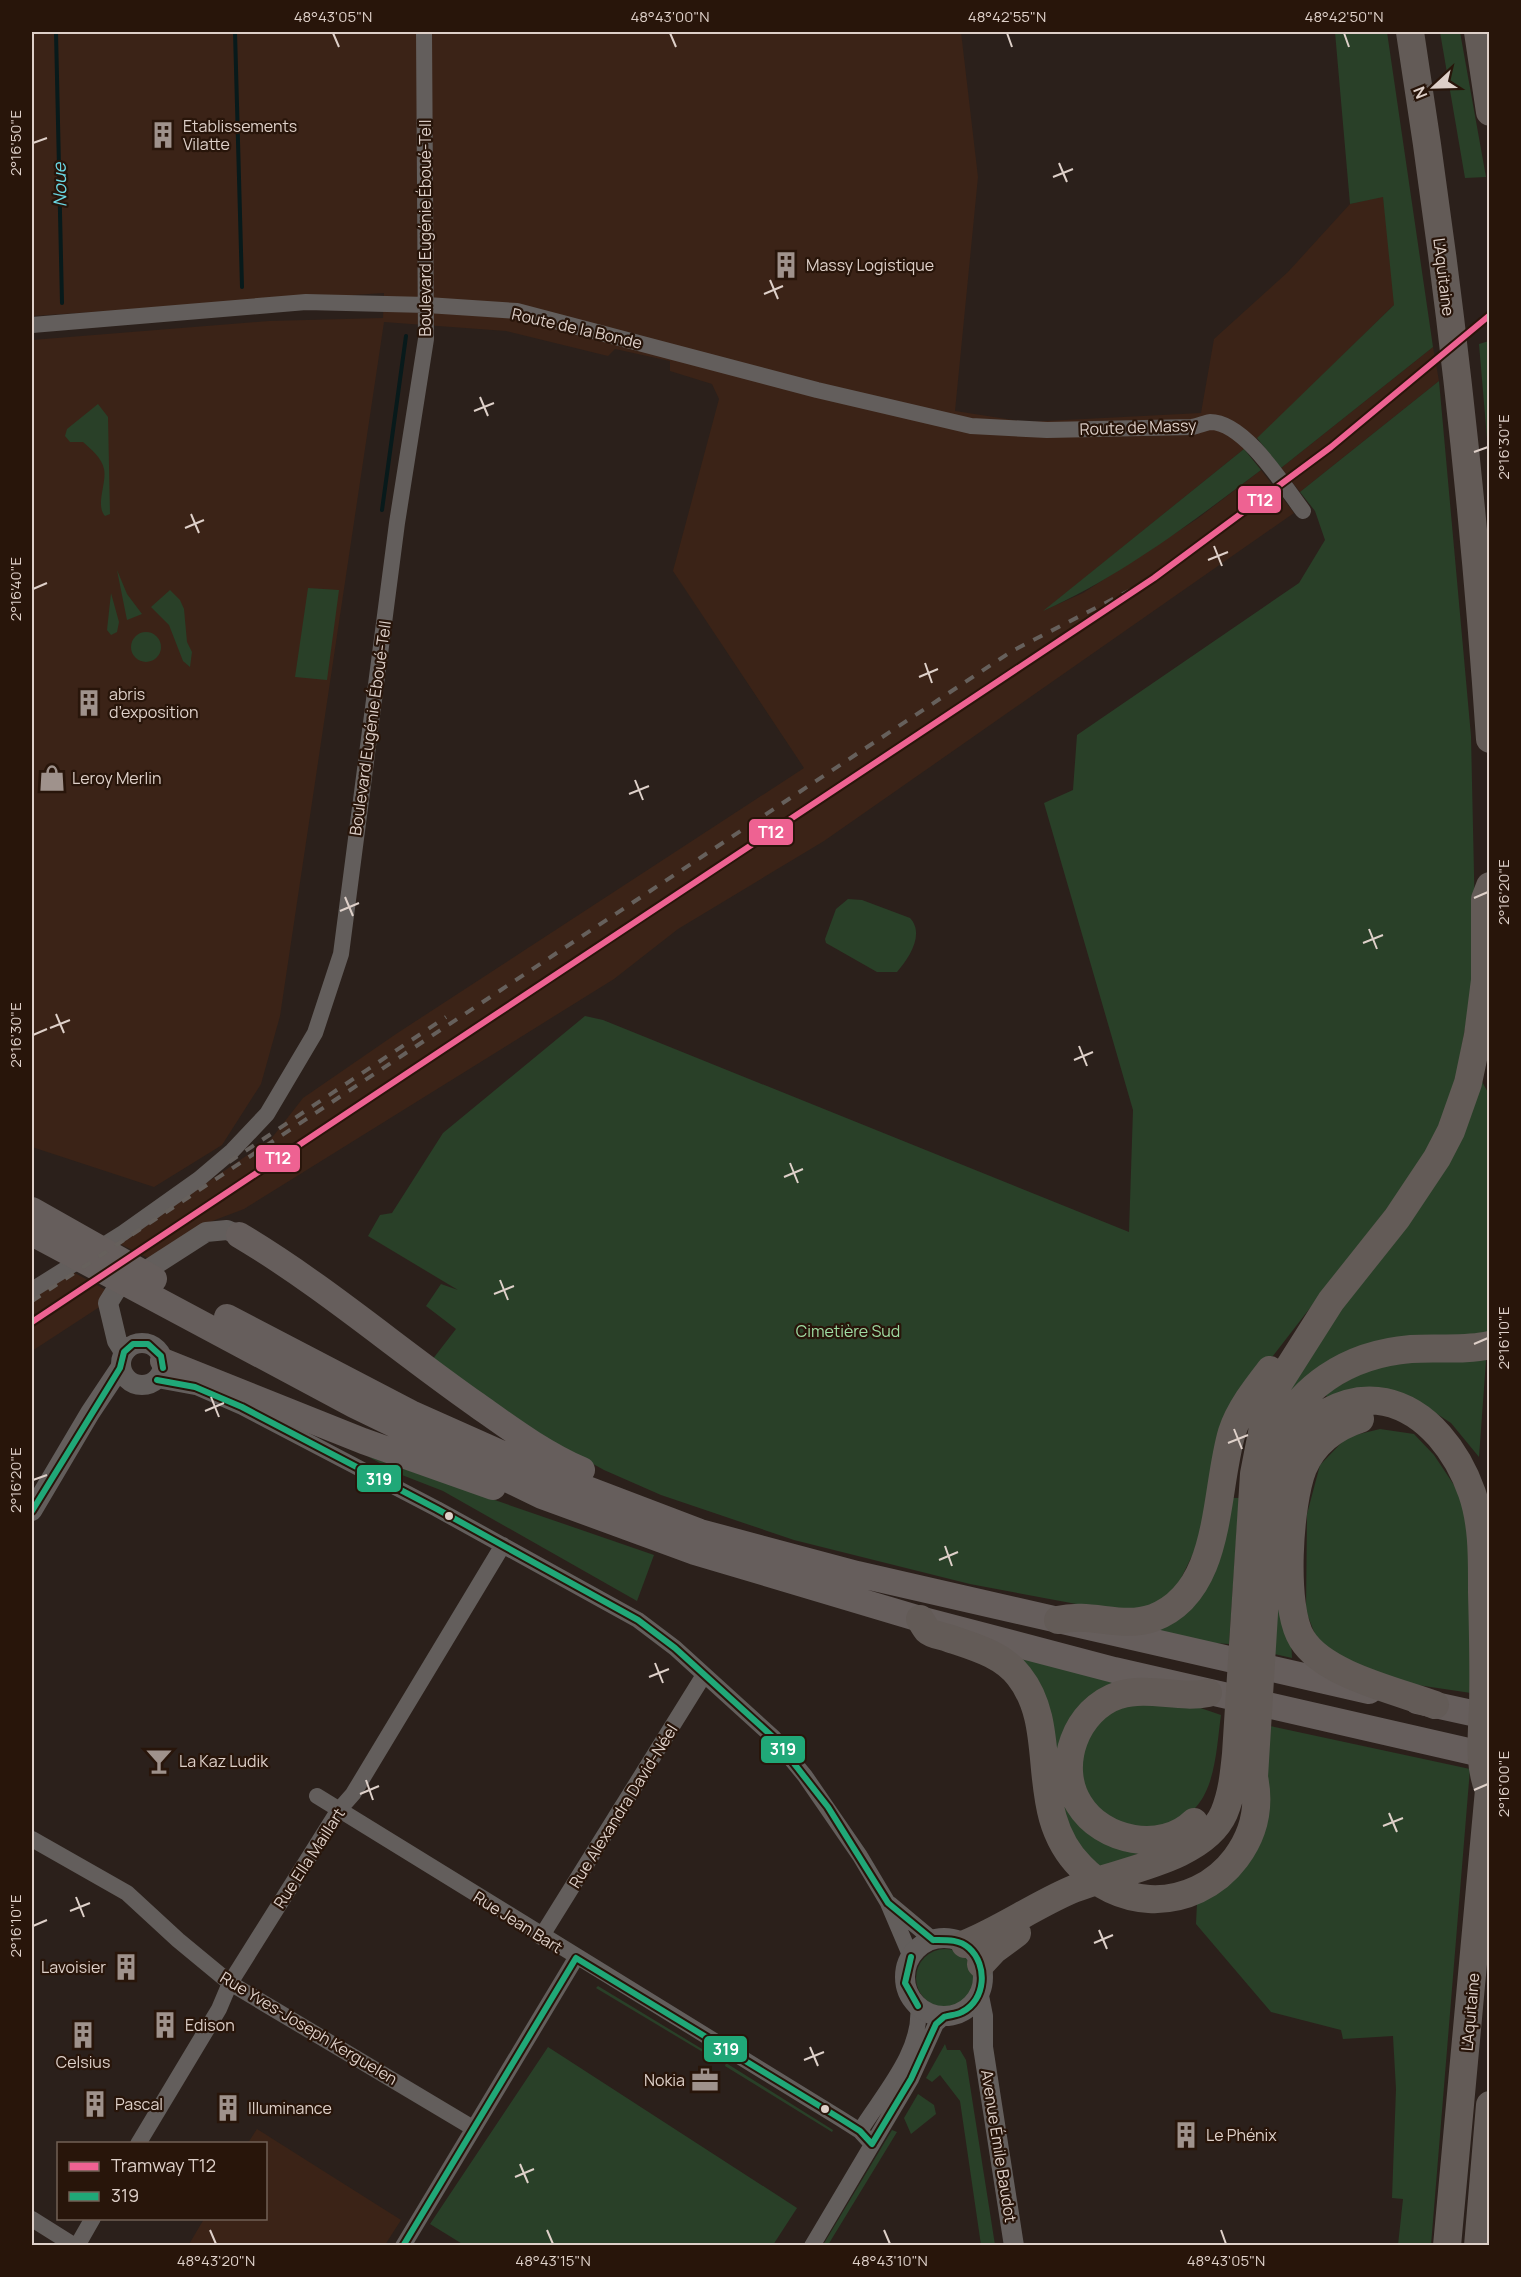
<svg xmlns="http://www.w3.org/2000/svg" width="1521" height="2277" font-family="Manrope,sans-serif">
<rect width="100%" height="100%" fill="#2b201b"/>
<path fill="#3b2317" d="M32,32h929l17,145 -23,234 71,11 175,-9 13,-74 74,-67 62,-68 33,-8 14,106 -132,130 -220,178 38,-17 114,-74 64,-49 33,43 -470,328 -146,88 -64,50 -370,230 -37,14 -57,36 -32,-16 153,-104 32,-41 93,-64 408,-266 -131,-197 46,-172 -7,-15 -42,-13v-10l-55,-12 -7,7 -102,-25 -122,-9 -104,694 -19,68 -39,61 -68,42 -122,-40v-807l237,-19 114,-3 1,-25 -352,23z
M1433,347l6,34 -139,111 -19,-24z
M73,1272l33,18 -5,16 -69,45v-52z
M257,2129l144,91 -16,25 -197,1 16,-27 62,-1v-74l-18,-1z"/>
<path fill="#294028" d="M1335,32h52l46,315 -152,121 -24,-30 137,-133 -11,-108 -33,7z
M1440,32h20l26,145 -21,1z
M1489,341h1l-1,121 -10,-118z
M1439,381l32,355 5,231 -25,139 -25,52 -157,203 -62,164 -37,76 -40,13 -160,-30 -176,-44 -133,-45 -57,-25 -58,-32 -114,-78 24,-31 -30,-23 15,-22 17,6 -90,-54 12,-21 12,-2 51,-80 142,-117 18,4 526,212 4,-122 -89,-307 29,-13 4,-55 222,-152 26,-43 -10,-29 -15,-19z
M98,404l10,13 2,97 -5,2c-10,-11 2,-33 -1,-47 -2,-11 -13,-20 -21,-27h-13l-5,-6 2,-7z
M1244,449l17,21c-69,52 -139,106 -218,141z
M117,570l10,24 15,20 -15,6z
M308,588l31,2 -12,90 -32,-3z
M170,590l10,10 4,9 3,33 5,10 -2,15 -7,-6 -14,-36 -18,-18z
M111,593l8,29 -2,10 -6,3 -4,-5z
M131 647a15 15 0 1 1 30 0a15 15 0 1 1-30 0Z
M848,899l14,1 48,18c15,16 -1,40 -13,54h-20l-51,-29 -1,-4 11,-30z
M1481,1080l9,16 -1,238 -185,49 -25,15z
M1486,1360l-7,97 -28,-34 -40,-26 -81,5 -5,-8 45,-26 45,-6z
M1380,1429l34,5 20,21 24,36 13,43v159l-67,-10 -61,-21 -27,-25 -10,-26 1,-97 13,-49 27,-28z
M367,1456l287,99 -17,46 -194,-110 -41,-16z
M1228,1498h11l-10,146 -33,-2 -49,-11 22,-11z
M1284,1501l8,157 -22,-5z
M1012,1654l118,33 -38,14 -21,95 83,50 -55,26 -26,-32z
M1174,1699l47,16c-4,28 -5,70 -25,92 -29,33 -91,26 -110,-14 -6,-11 -6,-29 -8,-41l32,-43z
M1270,1726l200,43 -39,476h-33l5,-46 -11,-1 4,-109 -3,-53 -50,3 -2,-9 -70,-18 -75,-88 1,-21 22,-14z
M916 1978a29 29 0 1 1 58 0a29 29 0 1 1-58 0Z
M598,1986l109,66 -1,2 -110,-66z
M945,2044l2,6h13l6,10 29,185h-14l-21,-144 -20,-26 -8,7 -6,-4z
M548,2047l249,161 -24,37h-309l-34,-21z
M726,2063l107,67 -1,2 -107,-66z
M918,2094l16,11 2,9 -25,20 -7,-16z
M892,2130l5,2 -69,113h-5z"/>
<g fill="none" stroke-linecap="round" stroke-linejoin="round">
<path stroke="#081a1b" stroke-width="4" d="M56,32l6,271
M235,32l7,255
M382,510l24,-174"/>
<path stroke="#635e5c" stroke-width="16" d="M32,325l274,-23 121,3 90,6 300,79 154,36 76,4 145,-3c6,-1 13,-4 18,-5 35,0 74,64 93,89
M32,1290l91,-57 76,-54 33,-28 35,-37 48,-81 26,-79 56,-431 29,-184 -2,-307
M157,1380l38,7
M194,1386l48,21 195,102 201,111 37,28 99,90 31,38 55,80 28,47 23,54
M317,1796l524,323 19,12 12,13
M32,1839l95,54 51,47 52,43 243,145
M890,1904l43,36
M541,1937l163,-262
M860,2131c22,-36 63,-80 58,-125
M138,2144l81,-135 11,-26 108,-172 15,-17 150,-249
M32,2219l43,27
M77,2246l16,-28
M403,2246l173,-288
M812,2246l99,-167 25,-55 8,-7"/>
<path stroke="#635e5c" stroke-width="20" d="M121 1364a21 21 0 1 1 42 0a21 21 0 1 1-42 0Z
M124,1352l-7,-11 -9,-38 8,-13 90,-58 21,-2 12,5
M32,1511l58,-98 30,-45
M905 1977a39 39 0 1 1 78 0a39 39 0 1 1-78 0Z
M979,1996l4,20v31l31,199"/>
<path stroke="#665e5c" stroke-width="26" d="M32,1210l122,69
M32,1233l322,172 188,91 153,56 225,67 194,51 376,86
M239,1235c84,50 158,114 238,170 34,24 66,48 105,65
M227,1317l184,96 134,60 155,59 157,42 512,117
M163,1361l200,80 130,46
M1417,1701l73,16"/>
<path stroke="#635b57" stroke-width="28" d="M1410,32c37,234 64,470 80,707
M1478,32l12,80
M1360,1419c-25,8 -46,24 -57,49 -14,35 -21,139 -1,171 22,36 95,52 133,66
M1273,1447c22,-60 76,-93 138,-98 26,-2 53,2 79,-4
M920,1619c2,3 5,9 7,11 5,5 16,6 21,8 26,9 54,16 71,38 43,54 6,135 62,191 19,20 41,30 68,32 34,2 67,-14 87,-41 18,-24 24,-52 18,-81 4,-65 8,-131 12,-196 3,-36 2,-92 18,-125 18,-36 61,-62 101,-54 43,9 73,51 87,91 11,32 10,66 10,99 1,38 2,76 1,114 -1,29 -5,58 6,85
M1058,1620c34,-8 63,9 95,-2 70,-26 61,-126 79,-186 7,-22 24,-44 38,-62
M1194,1822c-32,31 -92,20 -115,-18 -24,-38 -3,-95 40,-109 30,-9 59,4 89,-2
M965,1944c37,-15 69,-38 106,-54 45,-19 132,-29 153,-77 8,-19 10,-39 12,-59l18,-280 13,-67 10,-21 54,-85 66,-83 40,-60 14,-27 17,-48 10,-48 7,-55v-81l5,-13
M981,1964l13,-14 23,-17
M1447,2246l43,-467
M1478,2246l12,-141"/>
<path stroke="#66605c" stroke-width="4" stroke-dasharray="10 10" stroke-linecap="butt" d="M229,1162l217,-145
M32,1301l980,-650 142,-73"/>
<defs>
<path id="bus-1" d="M157,1380l38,7 47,20 195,102 201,111 37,28 99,90 54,69 60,96 45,37
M32,1511l88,-143 4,-16 9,-8h15l13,12 2,12
M933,1940c13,0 26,-1 36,8 19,17 17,52 -7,64 -5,3 -12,3 -18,5
M911,1957l-6,26 13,23
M576,1958l265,161 19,12 12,13
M872,2144l39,-65 25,-55 8,-7
M403,2246l173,-288"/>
</defs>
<use href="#bus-1" stroke="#28150a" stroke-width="10"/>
<use href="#bus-1" stroke="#20a878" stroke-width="6"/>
<defs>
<path id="tram-1" d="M32,1322l1122,-744 177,-131 159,-132"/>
</defs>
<use href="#tram-1" stroke="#28150a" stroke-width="10"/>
<use href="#tram-1" stroke="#ee6292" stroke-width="6"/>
</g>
<path fill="none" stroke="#ded0c9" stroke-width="2" d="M333,33l6,14M670,33l6,14M1007,33l5,14M1344,33l5,14M33,143l14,-5M1059,163l8,19M1053,177l20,-8M770,280l8,19M764,294l19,-8M480,397l8,19M474,411l20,-8M1474,452l14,-5M191,514l8,19M185,528l19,-8M1214,546l8,20M1208,560l20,-8M33,589l14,-6M925,663l7,20M919,677l19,-8M635,780l8,20M629,794l20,-8M345,897l8,19M1474,898l14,-6M340,911l19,-8M1369,929l8,20M1363,943l20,-8M56,1014l8,19M50,1028l20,-8M33,1035l14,-6M1079,1046l8,20M1074,1060l19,-8M790,1163l8,20M784,1177l19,-8M500,1280l8,20M494,1294l20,-8M1474,1344l14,-6M211,1397l8,20M205,1411l19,-8M1234,1429l8,20M1228,1443l20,-8M33,1480l14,-5M945,1546l7,20M939,1560l19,-8M655,1663l8,20M649,1677l20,-8M366,1780l7,20M1474,1790l14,-6M360,1794l19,-8M1389,1813l8,19M1383,1826l20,-8M76,1897l8,20M70,1911l20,-8M33,1926l14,-6M1099,1930l8,19M1094,1943l19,-8M810,2047l8,19M804,2060l20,-8M520,2164l8,19M515,2177l19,-8M210,2230l6,14M547,2230l6,14M884,2230l6,14M1221,2230l5,14"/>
<defs>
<symbol id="building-bare" viewBox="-9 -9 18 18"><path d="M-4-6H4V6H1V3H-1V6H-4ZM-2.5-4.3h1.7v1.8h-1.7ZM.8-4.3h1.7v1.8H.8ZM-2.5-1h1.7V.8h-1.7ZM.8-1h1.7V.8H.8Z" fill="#9f928c" stroke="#28150a" stroke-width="2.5" paint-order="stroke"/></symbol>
<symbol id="shop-bare" viewBox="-9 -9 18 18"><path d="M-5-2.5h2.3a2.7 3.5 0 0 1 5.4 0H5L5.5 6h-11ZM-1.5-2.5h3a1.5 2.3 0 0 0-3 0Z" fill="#9f928c" stroke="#28150a" stroke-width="2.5" paint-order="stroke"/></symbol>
<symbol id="bar-bare" viewBox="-9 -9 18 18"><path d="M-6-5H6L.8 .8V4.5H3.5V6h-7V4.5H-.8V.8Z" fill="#9f928c" stroke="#28150a" stroke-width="2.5" paint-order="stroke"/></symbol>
<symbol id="office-bare" viewBox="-9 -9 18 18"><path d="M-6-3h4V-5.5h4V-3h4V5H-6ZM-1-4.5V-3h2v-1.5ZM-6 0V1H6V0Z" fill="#9f928c" stroke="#28150a" stroke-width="2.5" paint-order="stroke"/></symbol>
</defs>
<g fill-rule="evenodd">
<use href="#building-bare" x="144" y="116" width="38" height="38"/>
<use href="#building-bare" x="767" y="246" width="38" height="38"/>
<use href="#building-bare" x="70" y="684" width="38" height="38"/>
<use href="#shop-bare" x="33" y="759" width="38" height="38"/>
<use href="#bar-bare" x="140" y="1742" width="38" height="38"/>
<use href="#building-bare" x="107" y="1948" width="38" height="38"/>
<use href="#building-bare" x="146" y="2006" width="38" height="38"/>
<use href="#building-bare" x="64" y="2016" width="38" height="38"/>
<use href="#office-bare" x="686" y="2061" width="38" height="38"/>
<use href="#building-bare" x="76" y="2085" width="38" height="38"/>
<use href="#building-bare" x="209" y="2089" width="38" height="38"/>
<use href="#building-bare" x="1167" y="2116" width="38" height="38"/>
</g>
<g fill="#ded0c9" stroke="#28150a" stroke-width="2">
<circle cx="449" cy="1516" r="5"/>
<circle cx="825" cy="2109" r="5"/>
</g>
<g text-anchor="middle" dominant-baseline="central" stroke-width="4.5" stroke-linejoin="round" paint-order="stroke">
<g font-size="16" fill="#ded0c9" stroke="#28150a" text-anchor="start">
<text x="183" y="126">Etablissements<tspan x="183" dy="18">Vilatte</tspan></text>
<text x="806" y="265">Massy Logistique</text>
<text x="109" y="694">abris<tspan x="109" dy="18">d’exposition</tspan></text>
<text x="72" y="778">Leroy Merlin</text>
<text x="179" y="1761">La Kaz Ludik</text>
<text x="106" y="1967" text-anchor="end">Lavoisier</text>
<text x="185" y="2025">Edison</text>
<text x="83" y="2062" text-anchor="middle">Celsius</text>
<text x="685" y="2080" text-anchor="end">Nokia</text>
<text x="115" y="2104">Pascal</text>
<text x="248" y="2108">Illuminance</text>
<text x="1206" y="2135">Le Phénix</text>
</g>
<g font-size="16" fill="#ded0c9" stroke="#28150a">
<text transform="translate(425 228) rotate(-90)">Boulevard Eugénie Éboué-Tell</text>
<text transform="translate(1444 277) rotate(83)">L'Aquitaine</text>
<text transform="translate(577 328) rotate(13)">Route de la Bonde</text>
<text transform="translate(1138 427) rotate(-2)">Route de Massy</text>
<text transform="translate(370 728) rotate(-82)">Boulevard Eugénie Éboué-Tell</text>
<text transform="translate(623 1806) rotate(-58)">Rue Alexandra David-Néel</text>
<text transform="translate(309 1858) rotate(-57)">Rue Ella Maillart</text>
<text transform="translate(518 1922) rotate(32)">Rue Jean Bart</text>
<text transform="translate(1470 2012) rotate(-85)">L'Aquitaine</text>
<text transform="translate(309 2028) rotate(31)">Rue Yves-Joseph Kerguelen</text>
<text transform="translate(999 2146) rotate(81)">Avenue Émile Baudot</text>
</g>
<g font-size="16" fill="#9fdca2" stroke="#28150a">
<text x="848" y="1331">Cimetière Sud</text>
</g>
<g font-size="18" font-style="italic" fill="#6ad7e3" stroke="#28150a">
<text transform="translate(59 185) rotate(-91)">Noue</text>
</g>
</g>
<g stroke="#28150a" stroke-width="2">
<rect x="1237" y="485" width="45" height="29" rx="6" fill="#ee6292"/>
<rect x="748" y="818" width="46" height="28" rx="6" fill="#ee6292"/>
<rect x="255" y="1144" width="46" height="29" rx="6" fill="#ee6292"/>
<rect x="356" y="1464" width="46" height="29" rx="6" fill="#20a878"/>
<rect x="760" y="1735" width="46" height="29" rx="6" fill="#20a878"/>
<rect x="703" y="2035" width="45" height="28" rx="6" fill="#20a878"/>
</g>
<g font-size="16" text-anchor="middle" font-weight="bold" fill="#fff">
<text x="1260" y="506">T12</text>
<text x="771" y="838">T12</text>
<text x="278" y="1164">T12</text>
<text x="379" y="1485">319</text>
<text x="783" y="1755">319</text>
<text x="726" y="2055">319</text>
</g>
<rect width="1521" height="2277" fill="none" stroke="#28150a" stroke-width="66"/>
<rect x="57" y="2142" width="210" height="78" fill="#28150a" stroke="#716056" stroke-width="1.5"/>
<rect x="69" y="2162" width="30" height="9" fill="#ee6292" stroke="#716056" stroke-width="1.5"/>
<text x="111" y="2172" font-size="18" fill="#ded0c9">Tramway T12</text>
<rect x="69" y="2192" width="30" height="9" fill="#20a878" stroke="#716056" stroke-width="1.5"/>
<text x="111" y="2202" font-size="18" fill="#ded0c9">319</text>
<g transform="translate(1434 87) rotate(248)" stroke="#28150a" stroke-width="4.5" paint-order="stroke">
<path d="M0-4.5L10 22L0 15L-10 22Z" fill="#ded0c9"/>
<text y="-9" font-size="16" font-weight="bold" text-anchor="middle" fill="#ded0c9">N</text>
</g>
<rect x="33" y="33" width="1455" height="2211" fill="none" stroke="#ded0c9" stroke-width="2"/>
<g font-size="15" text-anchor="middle" fill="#ded0c9">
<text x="333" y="22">48°43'05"N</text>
<text x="670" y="22">48°43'00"N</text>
<text x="1007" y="22">48°42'55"N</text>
<text x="1344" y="22">48°42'50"N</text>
<text transform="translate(16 143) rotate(-90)" y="5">2°16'50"E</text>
<text transform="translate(1504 447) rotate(-90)" y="5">2°16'30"E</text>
<text transform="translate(16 589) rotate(-90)" y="5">2°16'40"E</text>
<text transform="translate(1504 892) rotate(-90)" y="5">2°16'20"E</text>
<text transform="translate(16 1035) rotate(-90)" y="5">2°16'30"E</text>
<text transform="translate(1504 1338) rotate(-90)" y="5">2°16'10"E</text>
<text transform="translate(16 1480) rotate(-90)" y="5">2°16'20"E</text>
<text transform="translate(1504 1784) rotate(-90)" y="5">2°16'00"E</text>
<text transform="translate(16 1926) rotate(-90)" y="5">2°16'10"E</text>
<text x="216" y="2266">48°43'20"N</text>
<text x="553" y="2266">48°43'15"N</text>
<text x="890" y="2266">48°43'10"N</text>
<text x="1226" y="2266">48°43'05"N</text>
</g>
</svg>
